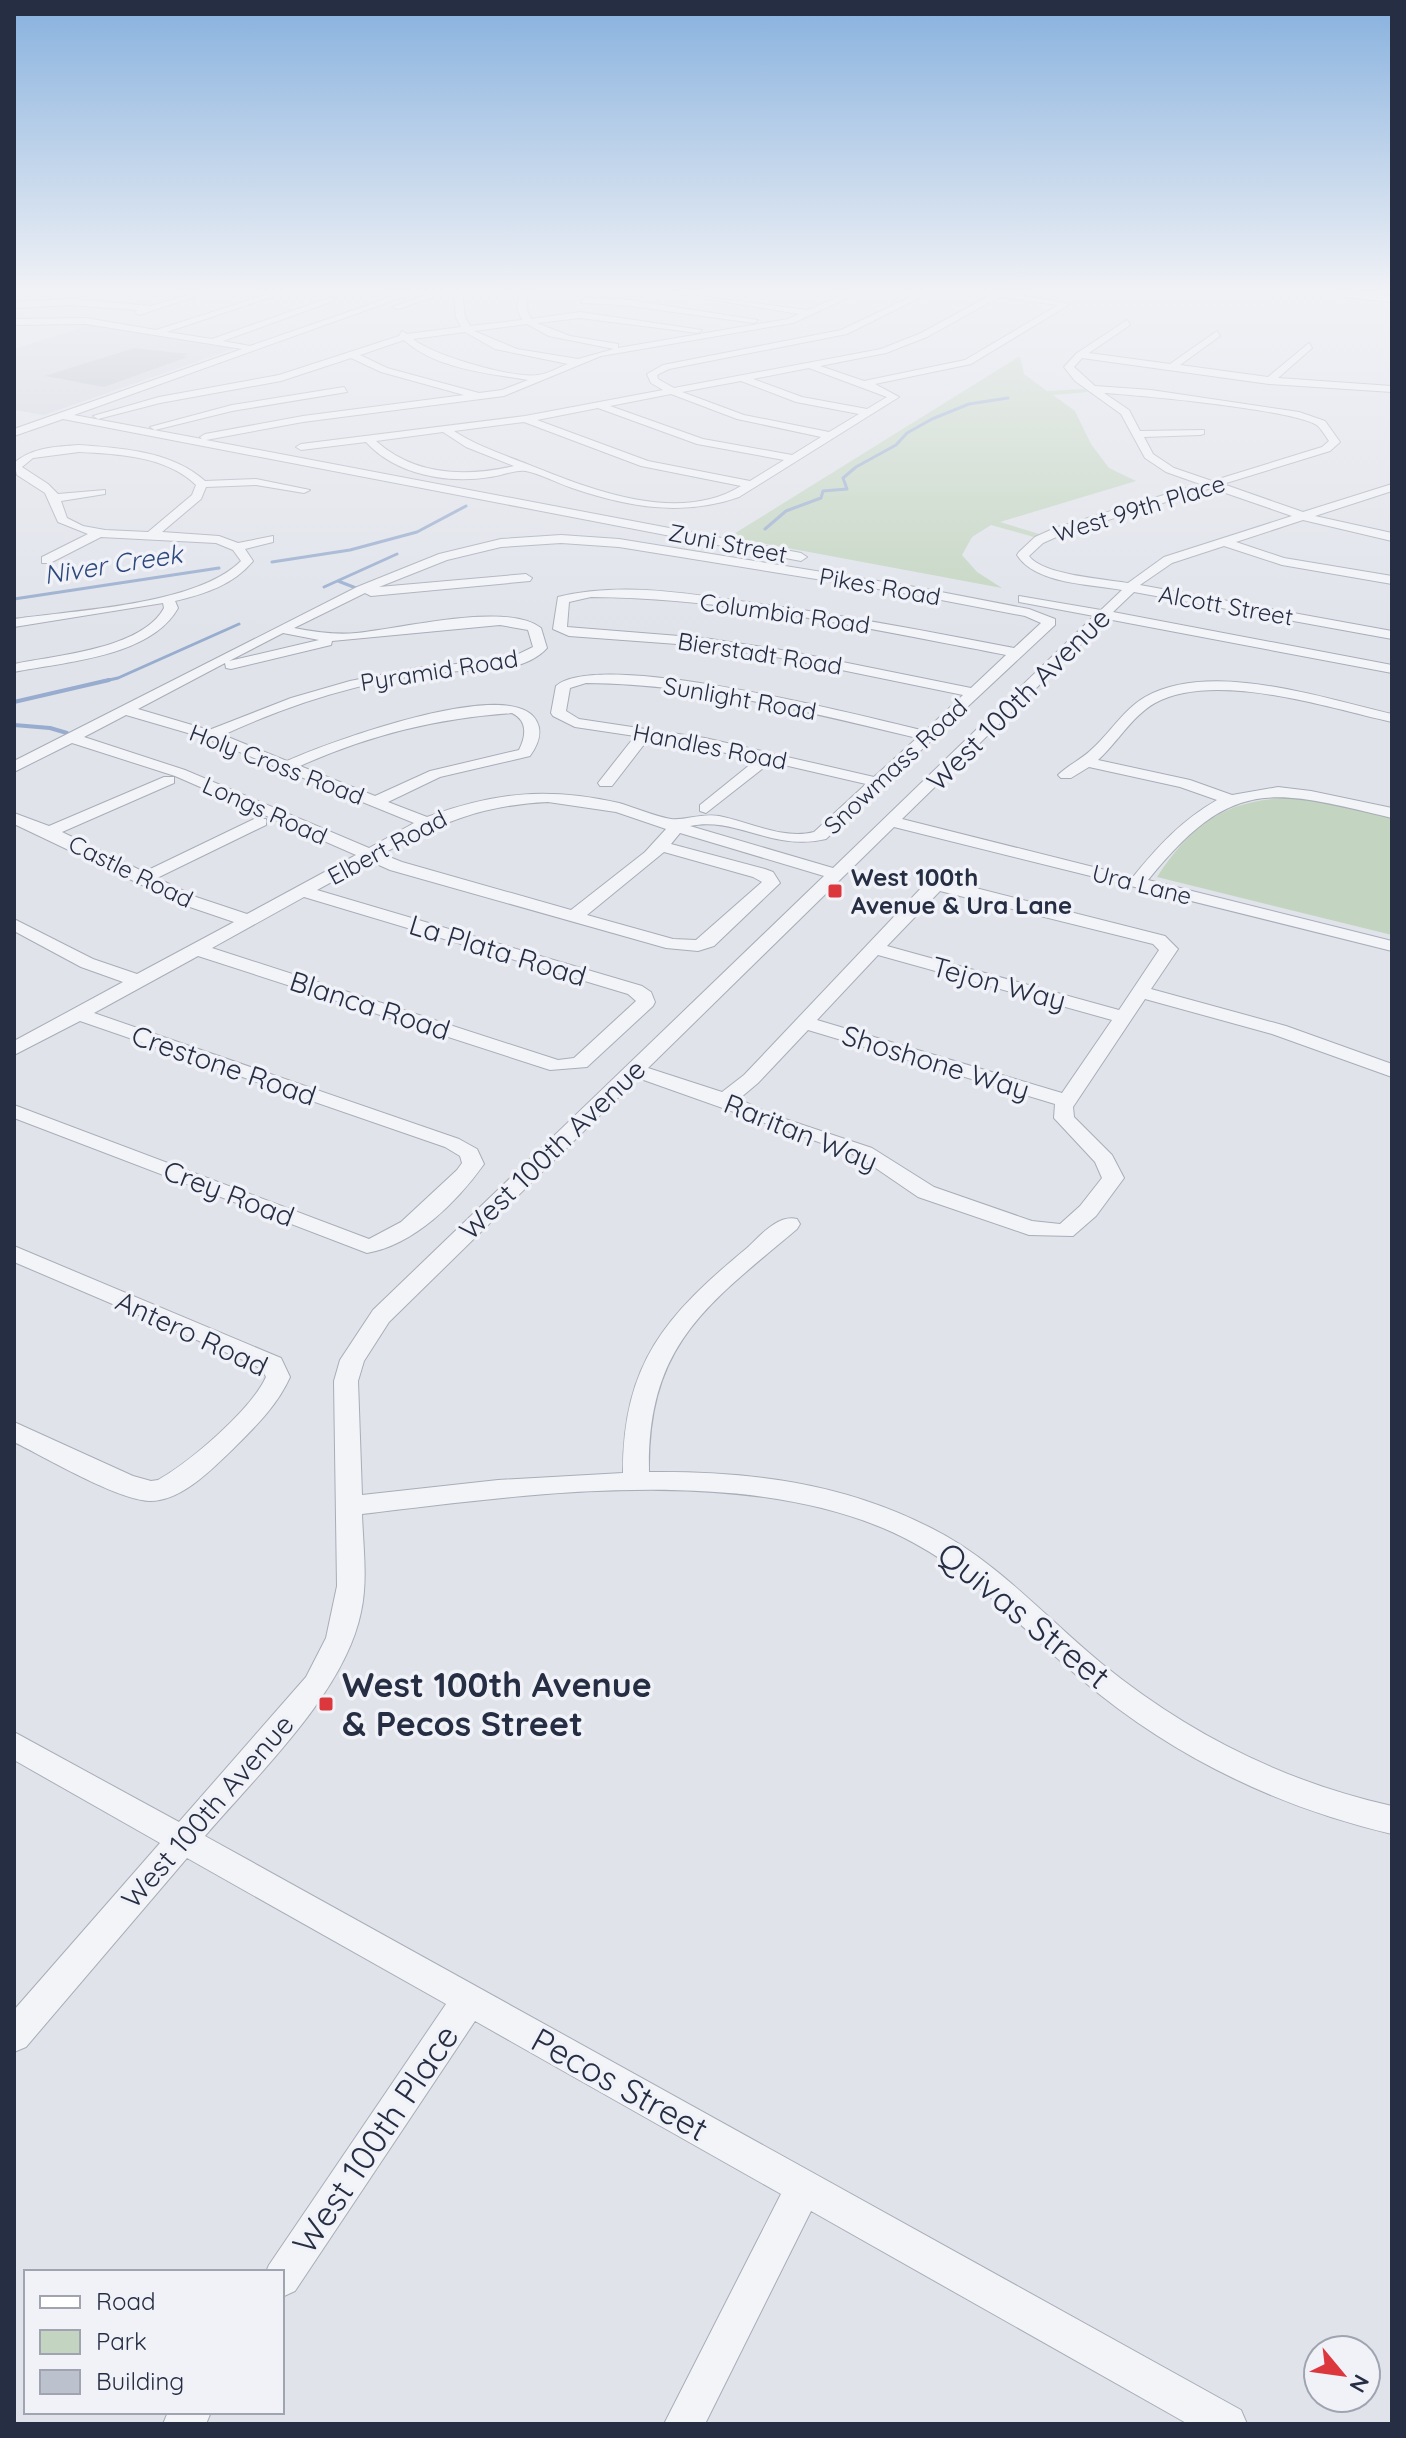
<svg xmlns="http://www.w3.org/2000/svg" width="1406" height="2438" font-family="Quicksand,sans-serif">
<rect width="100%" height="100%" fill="#e0e3ea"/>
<path fill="#d1d5e0" d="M92,324l140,23 1,2 -189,66 -30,-5v-61z"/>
<path fill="#c3d5c0" d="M1020,356l4,18 23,17 37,-2 4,3 -35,3 22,16 16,33 18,24 27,13 -136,41 39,12 -5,3 -43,-12 -19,12 -10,18 15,17 25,16 -273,-51z
M1286,798l21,1 85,19v117l-235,-58c33,-51 67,-77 129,-79z"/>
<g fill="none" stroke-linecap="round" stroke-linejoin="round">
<path stroke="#97acce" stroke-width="3" d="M765,529l21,-18 35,-13 2,-7 24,-2 -4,-11 13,-11 40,-22 11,-12 25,-14 37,-15 39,-6
M272,562l78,-12 67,-18 49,-26
M338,581l18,7
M324,587l73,-33
M14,599l205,-31
M100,682l18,-4 121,-54"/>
<path stroke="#97acce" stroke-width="4" d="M14,702l95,-22
M14,725l36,3 17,5"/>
</g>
<path fill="#bcc1ce" d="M134,348l54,6 -6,2 6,1 -84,30 -59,-11z"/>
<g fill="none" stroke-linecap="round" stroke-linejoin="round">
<defs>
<path id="minor" d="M195,293h11l-67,22 -4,-3 3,-2 -68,-5 -56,3v-6l56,-3 81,7z
M272,293h11l-116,39 45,7 117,-41 7,2 -113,41 27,5 153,-53h11l-340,122 128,24 -2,-2 5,-3 98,-18 161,-21 -83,-23 -30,-14 -70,23 -121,22 -62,16 -5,-3 66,-19 120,-22 120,-39 3,-5 5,3 54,-7 -5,-10 -2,-24h8l3,24 5,9 52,-6 -5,-12 3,-15h8l-2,15 5,11 49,-7 122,18 -4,3 -118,-15 -43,5 33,13 48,8v4l170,-29 11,-5 -126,-21 135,17 40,-17h10l-65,30 -192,33 -97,40 -201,26 -97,18 595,113 6,4 -6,4 -738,-142 -49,17v-7l228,-80 -156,-25 -72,1v-6l72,-1 70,12zM527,324l22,12 65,13 -36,10 -61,-10 -43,-18zM465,332l30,17 73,15c-9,3 -20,10 -30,11 -25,4 -106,-20 -125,-36zM404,340c32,29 83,33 124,40l-26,10 -23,3 -92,-25 -27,-13z
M432,293h11l-44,16 -7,-2z
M919,293h10l-82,41 -178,35 -12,6 1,4 16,9 207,-39 40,-16 68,-37 -6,-3h22l65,11 -99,60 -96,20 24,13 -160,100c-57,20 -111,10 -167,-9 -15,-5 -31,-14 -46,-17 -10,-2 -25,5 -36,6 -42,7 -94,-2 -124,-35l-65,8 -5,-3 5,-3 224,-28 138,-26 -12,-7 -4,-9 16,-9 178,-35zM999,297l59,8 -93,55 -101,21 -44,-15 66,-13 41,-16zM809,368l78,29 -20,12 -65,-12 -49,-18zM741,381l55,21 63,12 -30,18 -85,-17 -62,-23zM671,394l66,25 84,18 -29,18 -89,-16 -93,-33zM598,408l99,36 87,16 -34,21 -102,-20 -111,-41zM524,422l117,44 100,20c-64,39 -151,3 -214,-22 -25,-10 -50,-18 -73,-33zM443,432l23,15 48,19c-48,11 -99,10 -138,-25z
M584,298l38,1 136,21 -4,3 -132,-18 -41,-2z
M1127,320l3,5 -41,28 81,11 47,-33 3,5 -40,29 88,12 41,-34 3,5 -34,30 114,8v6l-123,-8 -187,-26 -8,9 21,19 56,4 148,22 26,9 15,21 -10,9 -107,33 80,28 89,-28v7l-77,25 77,17v8l-89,-21 -67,22 48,16 108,18v8l-110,-19 -58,-19 -52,17 -32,22 252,46v8l-258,-47 -21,20 279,53v8l-285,-54 -205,200 231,58c25,-31 49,-57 84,-77l-37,-13 -91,-20 -18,11h-10l-3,-3c10,-10 24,-16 34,-26 18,-16 32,-40 53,-52 66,-37 177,1 247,17v8c-64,-14 -177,-52 -237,-19 -23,13 -38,40 -57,57l92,20 42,15 46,-8 33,4 81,17v10c-121,-29 -160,-42 -244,62l244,61v10l-498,-124 -246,241 74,24 22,-17 179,-189 14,-5 19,2 209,53 13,13 -27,40 135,37 106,38v13l-120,-43 -127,-35 -72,108 1,10 38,38 12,23 -28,38 -23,20 -44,-1 -111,-38 -60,-41 -220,-78 -249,244 -25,39 -6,20 4,114 136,-15 125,-7c0,-110 43,-158 124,-225 13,-12 31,-34 50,-29l3,5 -3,5c-90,76 -150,115 -148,243 98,-1 193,10 282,56 66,33 114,89 170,135 86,70 183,119 291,143v28c-115,-27 -220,-78 -310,-154 -56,-47 -103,-102 -168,-137 -152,-83 -385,-49 -552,-29 1,32 6,66 -1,98 -16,80 -103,162 -156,224l1036,574 6,14h-59l-377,-213 -106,213h-41l117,-230 -306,-173 -180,270 -13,6v-25h-16l3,-7 177,-261 -259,-146 -161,189 -12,5v-42l146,-167 -146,-83v-28l165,90 127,-145 20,-39 11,-52 -3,-205 6,-21 33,-50 451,-434 -144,-43 -9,11 94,25 8,3 7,11 -66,63 -16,5 -32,-3 -276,-78 -20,-9 -53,29 325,96 9,6 4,10 -2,4 -66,61 -37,3 -352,-114 -104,57 365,126 18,10 7,15c-27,38 -70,81 -117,89l-353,-135v-13l355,134 32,-17 56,-52 5,-7 -2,-7 -15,-9 -365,-126 -66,34v-14l109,-59 -42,-15 -67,-36v-12l79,40 44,15 97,-52 -50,-17 -170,-81v-11l35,13 115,-49h10v6l-112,49 82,40 110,-53h12v6l-109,53 39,19 51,17 109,-59 -181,-79 -103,-33 -58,29v-11l343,-174 82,-33 62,-15 60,-4 58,4 296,48 114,22 26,10v6l-229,214c-53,13 -90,-23 -136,-13l143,42 261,-252 -75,-14v-6l82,14 21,-20c-32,-6 -87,-6 -105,-35l2,-3 16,-15 20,-9 145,-44 -34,-12 -21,-14 -24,-44 -46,-33 -11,-14 13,-14zM1104,393c33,2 195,17 214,33 4,4 8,11 11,15l-7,6 -110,34 -38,-13 -21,-14 -9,-17 56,-2 4,-1v-4l-64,1 -11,-21zM1211,488l81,28 -128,41 -36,26c-24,-4 -85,-8 -99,-27l14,-13 20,-9zM561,543l58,4 296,48 110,21 16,7 -27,25c-89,-17 -177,-34 -267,-46 -62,-9 -127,-20 -189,-5l-5,32 16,7 135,10 84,13 175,36 -38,36c-63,-15 -325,-83 -369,-45l-5,27 2,3 22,11 60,9 -37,47 2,3h12l37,-48 108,21 -57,46v6l6,2 65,-51 95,22 -52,48c-31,8 -64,-10 -95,-16 -18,-3 -36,5 -48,3 -17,-3 -35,-11 -52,-16 -72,-16 -123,-11 -192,14l-39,-15 52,-25 90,-21c7,-10 13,-22 7,-34 -22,-49 -213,22 -250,39l-64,-26c74,-34 155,-59 237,-64 29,-1 66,0 87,-23l-6,-20c-33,-27 -142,1 -185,5 -20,2 -41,-1 -62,-5l71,-35 6,3 159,-15 2,-3 -6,-4 -147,13 68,-27 54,-13zM591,597c140,1 279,32 415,58l-35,33 -183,-37 -84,-13 -137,-11 2,-25zM500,625l28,5 5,17 -25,12 -93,9 -65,13 -59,17 -82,32 -71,-21 87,-46 1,5 5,1 100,-24 1,-4zM283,633l36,7 -90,21zM586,683c112,1 223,29 331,55l-43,39 -169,-39 -126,-19 -13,-8 4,-23zM512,713c16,8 14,23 7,37l-89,21 -55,25 -75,-30c68,-31 138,-48 212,-53zM126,715l79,23 209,85 -45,25 -184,-78 -101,-33zM548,802l68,10 50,17 -21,23 -74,58 -169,-48 -20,-8c58,-31 100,-49 166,-52zM664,852l89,25 9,5 -66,58 -23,-1 -86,-24zM940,891l213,53 6,6 -40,60 -232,-64zM304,897l324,97 8,7 -62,57 -16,2 -346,-112zM878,955l234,65 -50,73 -245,-73zM808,1030l247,74 -1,14 41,44 7,16 -22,28 -20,18 -28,-3 -98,-34 -62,-39 -102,-34 -31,-15 19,-16z
M344,387l3,5 -115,19 -77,19 -5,-3 82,-22z
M79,445c42,3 93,6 126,36l51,-2 54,11 -6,3 -48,-8 -50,2 -5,12 -39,33 57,4 19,7 35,-7v6l-28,7 8,12c-20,24 -48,33 -78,40l3,7c-27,49 -114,54 -164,64v-8c43,-9 128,-15 150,-56l-1,-5 -149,24v-8c62,-9 183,-14 227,-58l-8,-11 -17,-7 -115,-6 -51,26h-8v-6l46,-23 -30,-12 -13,-29 -28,-18 -3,-12c19,-16 41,-16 65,-18zM79,452c40,2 87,4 117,33l-4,10 -44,37 -43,-2 -22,-4 -16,-8 -6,-17 44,-7v-4l-47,4 -10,-10 -26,-17 11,-9z
M14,1246l267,112 9,19c-13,29 -35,50 -57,72 -21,20 -51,52 -83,52 -33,-1 -105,-44 -136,-59v-20l119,54 18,5 7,-1c32,-18 93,-70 108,-103l-4,-8 -23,-11 -225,-96z
M168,2412h43l-5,12h-43z"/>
<path id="major" d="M1331,293l61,3v6l-56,-6z"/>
</defs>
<use href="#minor" stroke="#a8adb8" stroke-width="2"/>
<use href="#major" stroke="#9ea5b7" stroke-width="2"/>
<use href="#minor" fill="#f3f4f8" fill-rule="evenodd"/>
<use href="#major" fill="#fff" fill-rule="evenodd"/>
</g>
<linearGradient id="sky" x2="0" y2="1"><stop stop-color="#87b1de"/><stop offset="0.46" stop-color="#f1f2f6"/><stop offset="1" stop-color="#f1f2f6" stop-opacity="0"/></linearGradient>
<rect width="1406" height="634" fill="url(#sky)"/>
<g fill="#dd373e" stroke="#f0f2f8" stroke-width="3">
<rect x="827" y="883" width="16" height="16" rx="4"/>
<rect x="318" y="1696" width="16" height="16" rx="4"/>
</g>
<g text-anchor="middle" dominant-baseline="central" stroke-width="7" stroke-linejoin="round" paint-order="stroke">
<g font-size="24" fill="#262e44" stroke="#f0f2f8">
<text transform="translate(1139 508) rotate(-17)">West 99th Place</text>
<text transform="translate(728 543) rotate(11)">Zuni Street</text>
<text transform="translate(880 586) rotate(10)">Pikes Road</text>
<text transform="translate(1226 605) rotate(10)">Alcott Street</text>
<text transform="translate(785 613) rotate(8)">Columbia Road</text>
<text transform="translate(760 653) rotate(9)">Bierstadt Road</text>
<text transform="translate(439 670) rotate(-9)">Pyramid Road</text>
<text transform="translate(740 698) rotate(10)">Sunlight Road</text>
<text transform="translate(710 746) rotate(11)">Handles Road</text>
<text transform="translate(277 764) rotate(21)">Holy Cross Road</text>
<text transform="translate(895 766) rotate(-43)">Snowmass Road</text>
<text transform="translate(265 810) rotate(24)">Longs Road</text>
<text transform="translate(387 847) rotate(-28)">Elbert Road</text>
<text transform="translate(131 871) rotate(26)">Castle Road</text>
<text transform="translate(1142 884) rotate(14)">Ura Lane</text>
</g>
<g font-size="24" font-weight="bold" fill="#262e44" stroke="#f0f2f8" text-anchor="start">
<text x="851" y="877">West 100th<tspan x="851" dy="28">Avenue &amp; Ura Lane</tspan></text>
</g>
<g font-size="26" font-style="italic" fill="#2c477c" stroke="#f0f2f8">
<text transform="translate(113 564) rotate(-9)">Niver Creek</text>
</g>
<g font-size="28" fill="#262e44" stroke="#f0f2f8">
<text transform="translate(1018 699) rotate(-45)">West 100th Avenue</text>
<text transform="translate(498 950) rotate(17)">La Plata Road</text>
<text transform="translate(999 983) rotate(15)">Tejon Way</text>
<text transform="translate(370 1005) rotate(18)">Blanca Road</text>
<text transform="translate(936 1062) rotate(17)">Shoshone Way</text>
<text transform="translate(224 1065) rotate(19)">Crestone Road</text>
<text transform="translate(801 1132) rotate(22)">Raritan Way</text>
<text transform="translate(552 1149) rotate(-44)">West 100th Avenue</text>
<text transform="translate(229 1193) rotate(21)">Crey Road</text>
<text transform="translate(192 1333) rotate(25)">Antero Road</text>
<text transform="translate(207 1811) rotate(-49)">West 100th Avenue</text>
</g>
<g font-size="34" fill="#262e44" stroke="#f0f2f8">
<text transform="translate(1024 1615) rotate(39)">Quivas Street</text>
<text transform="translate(620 2084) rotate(29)">Pecos Street</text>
<text transform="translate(375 2139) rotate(-56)">West 100th Place</text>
</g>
<g font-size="34" font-weight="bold" fill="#262e44" stroke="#f0f2f8" text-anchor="start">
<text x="342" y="1684">West 100th Avenue<tspan x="342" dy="39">&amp; Pecos Street</tspan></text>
</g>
</g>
<rect width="1406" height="2438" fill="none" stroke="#262e44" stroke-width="32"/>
<rect x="24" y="2270" width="260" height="144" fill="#f0f2f8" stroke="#9fa4b0" stroke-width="2"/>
<rect x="40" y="2296" width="40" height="12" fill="#ffffff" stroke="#9fa4b0" stroke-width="2"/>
<text x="96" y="2310" font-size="24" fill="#262e44">Road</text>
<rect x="40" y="2330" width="40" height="24" fill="#c3d5c0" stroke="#9fa4b0" stroke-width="2"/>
<text x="96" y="2350" font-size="24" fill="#262e44">Park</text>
<rect x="40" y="2370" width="40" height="24" fill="#bcc1ce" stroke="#9fa4b0" stroke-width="2"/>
<text x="96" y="2390" font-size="24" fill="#262e44">Building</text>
<g transform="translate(1342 2374) rotate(119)"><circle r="38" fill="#f0f2f8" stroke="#9fa4b0" stroke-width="2"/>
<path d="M0-6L14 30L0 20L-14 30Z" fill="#dd373e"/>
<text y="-12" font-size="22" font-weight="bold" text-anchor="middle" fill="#262e44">N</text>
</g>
</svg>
